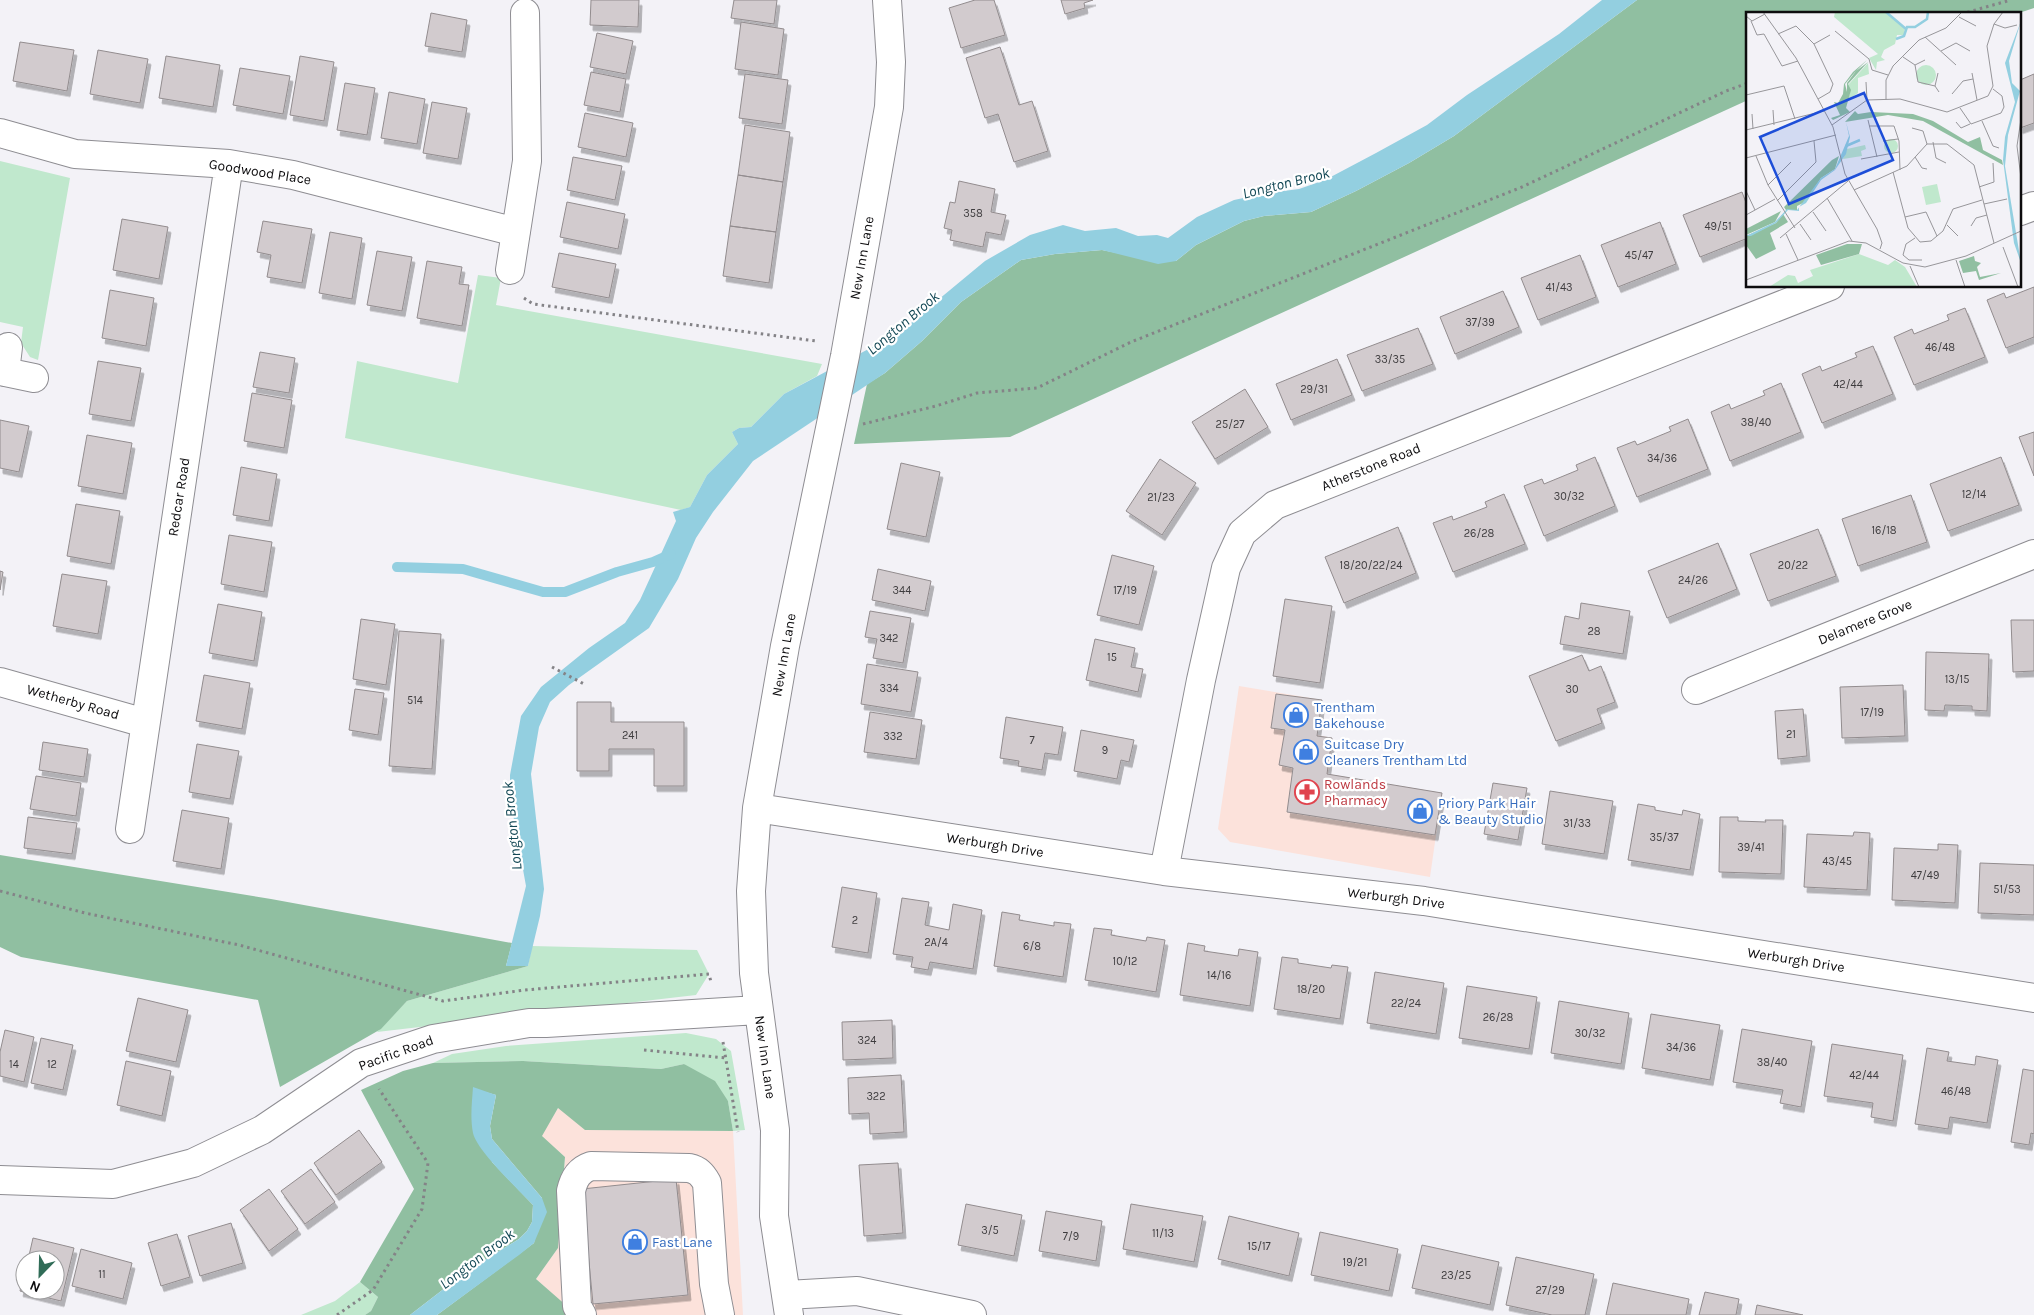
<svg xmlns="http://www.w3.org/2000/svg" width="2034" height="1315" font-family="Karla,sans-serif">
<defs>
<filter id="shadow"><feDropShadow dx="3" dy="5.5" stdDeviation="0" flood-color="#0004"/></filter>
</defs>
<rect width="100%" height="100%" fill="#f3f2f7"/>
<path fill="#fce2db" d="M1239,686l83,14 -5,35 15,3 -4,36 114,19 -12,84 -200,-35 -12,-13z
M558,1108l59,22 116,1 10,184h-177l1,-8 -31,-28 22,-31 7,-91 -24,-21z"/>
<path fill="#c0e8cd" d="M0,161l70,17 -32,182 -8,-3 -9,-14 2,-16 -23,-5z
M478,275l23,3 -5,27 326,59 -5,12 -33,18 -33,33 -12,1 -7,4 6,12 -31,31 -17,32 -9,3 -336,-72 12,-77 101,22z
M532,946l165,4 12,24 -13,21 -319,37 30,-31 121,-35z
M686,1033l30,6 15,12 14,79 -12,1 -5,-30 -44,-37 -23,5 -138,-8 -90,2 19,-9 54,-8z
M360,1282l18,15 -7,14 -6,4h-64l34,-14z"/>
<path fill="#90bfa1" d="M1637,0h397v8l-18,6h-268v86l-738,337 -156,7 13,-60 18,-11 37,-32 39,-39 60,-42 34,-6 47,-4 25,5 49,6 20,-16 48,-24 20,-5 47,-4 45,-21 53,-28 45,-27z
M0,855l271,44 241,44 -6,23h22l-121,35 -26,28 -101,58 -22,-87 -237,-43 -21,-10z
M523,1061l138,8 23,-5 31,17 13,20 5,30 -148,-1 -27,-22 -16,28 23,21 -7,91 -22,31 32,28 -2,8h-129l97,-72 8,-45 -50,-59 -2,-13 6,-31 -11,-3 7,70 41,43 -1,17 -5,9 -8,8 -52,32 -57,44h-45l6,-4 7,-14 -18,-15 54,-93 -53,-99 42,-19 30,-8z"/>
<path fill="#93cfe0" d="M1602,0h35l-183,136 -45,27 -53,28 -45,21 -47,4 -20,5 -48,24 -20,16 -18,3 -56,-14 -47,4 -34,6 -60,42 -39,39 -37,32 -132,88 -40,51 -17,26 -18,41 -29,49 -80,57 -19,17 -11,25 -8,47 13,115 -4,27 -12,50h-22l20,-80 -16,-88v-23l11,-59 20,-29 48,-39 36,-25 15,-23 36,-79 -3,-9 17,-5 17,-32 31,-31 -6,-12 7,-4 12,-1 33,-33 92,-49 21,-8 18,-18 70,-58 45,-26 33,-10 22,6 31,-3 22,8 19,-1 11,3 29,-21 37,-17 33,-7 32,-4 26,-9 51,-27 51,-28 40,-30 92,-61z
M473,1087l23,8 -6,31 2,13 50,59 5,14 -13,31 -15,12 -82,60h-27l57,-44 52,-32 8,-8 5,-9 1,-17c-14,-15 -56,-54 -60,-72 -3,-15 -1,-31 0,-46z"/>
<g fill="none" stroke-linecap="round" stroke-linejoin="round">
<path stroke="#93cfe0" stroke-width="10" d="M397,567l66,2 80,23h22l52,-20 36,-10 18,-8"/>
</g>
<path fill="#d2cbce" stroke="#928c8e" filter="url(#shadow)" d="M591,0h48l-1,27 -48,-2z
M734,0h43l-3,24 -43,-6z
M975,0h19l11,35 -44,13 -12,-40z
M1061,0h32l-9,3 1,5 -20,6z
M431,13l36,7 -5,32 -37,-6z
M741,22l43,7 -6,46 -43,-6z
M597,33l36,8 -7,33 -36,-7z
M20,42l54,8 -7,41 -54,-10z
M1000,47l19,58 13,-4 16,50 -34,11 -16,-48 -13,4 -19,-60z
M98,50l50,9 -8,44 -50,-9z
M166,56l54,9 -7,42 -54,-9z
M300,56l34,6 -10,59 -34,-6z
M240,68l50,8 -7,38 -50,-9z
M591,72l35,7 -6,33 -36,-7z
M745,74l43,6 -6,44 -43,-6z
M2034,74v49l-14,5v-48z
M345,83l30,5 -8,47 -30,-5z
M389,92l36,7 -8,45 -36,-6z
M432,102l35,6 -9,51 -35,-6z
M585,113l48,10 -7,34 -48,-10z
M745,125l45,7 -7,50 -45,-7z
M573,157l49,9 -7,34 -48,-10z
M738,175l45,7 -7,50 -46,-6z
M959,181l36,8 -4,23 15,3 -5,20 -15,-3 -3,15 -33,-7 2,-10 -8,-2 6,-26 5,1z
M1742,192l6,16v30l-48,19 -17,-42z
M567,202l58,12 -7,35 -58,-12z
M122,219l46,8 -9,52 -46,-9z
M263,221l49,8 -10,54 -35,-6 4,-22 -14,-3z
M1660,222l16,42 -58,23 -17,-42z
M730,226l46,6 -7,51 -46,-7z
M330,232l32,6 -10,61 -33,-6z
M377,251l35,6 -10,54 -35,-6z
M559,253l57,11 -7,34 -57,-11z
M1580,255l16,42 -58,23 -17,-42z
M427,261l35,6 -3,17 10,1 -7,41 -45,-8z
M2034,287v50l-28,11 -19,-48 17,-7 2,5z
M110,290l44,8 -8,48 -44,-8z
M1503,291l16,36 -64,27 -15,-37z
M1965,308l20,49 -71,28 -20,-48 18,-8 2,5 35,-14 -2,-5z
M1418,328l15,36 -71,27 -15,-36z
M1873,346l20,48 -71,29 -20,-49 18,-8 2,5 35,-14 -2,-4z
M260,352l35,6 -6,35 -36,-6z
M1337,359l15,36 -61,25 -15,-36z
M98,361l43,7 -10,53 -42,-7z
M1781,383l20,49 -71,29 -19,-49 18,-8 2,5 34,-14 -2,-4z
M1245,389l23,38 -53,32 -23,-37z
M252,393l40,7 -8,48 -40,-7z
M1688,419l20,50 -71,28 -20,-49 18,-7 2,4 34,-14 -2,-4z
M0,420l29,6 -10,46 -19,-4z
M2034,432v44l-15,-39z
M87,435l45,8 -9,51 -45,-8z
M1595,457l20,49 -71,30 -20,-50 18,-7 2,5 34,-14 -2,-5z
M2001,457l18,48 -71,26 -18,-47z
M1160,459l36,24 -34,52 -36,-24z
M901,463l39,9 -14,65 -39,-8z
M241,467l36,7 -8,47 -36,-6z
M1504,494l21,50 -72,28 -20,-49 19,-7 1,4 34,-13 -2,-5z
M1911,495l16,47 -69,24 -16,-47z
M76,504l44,7 -9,53 -44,-8z
M1398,527l18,46 -72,30 -19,-46z
M1818,529l18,47 -68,25 -18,-47z
M229,535l43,7 -8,50 -43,-8z
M1718,543l19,46 -70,29 -19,-47z
M1112,555l42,11 -15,59 -42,-10z
M878,569l53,12 -6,30 -53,-11z
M0,571l3,1 -3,18z
M62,574l45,7 -9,53 -45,-8z
M1285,599l47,7 -12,77 -47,-7z
M1581,603l49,8 -7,43 -63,-10 5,-28 14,3z
M218,604l44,8 -8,49 -45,-8z
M870,611l41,7 -8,45 -30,-5 4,-19 -12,-2z
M361,619l34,5 -9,61 -33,-6z
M2011,620h23v51l-21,1z
M399,631l42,3 -9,135 -43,-3z
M1095,639l40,9 -4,19 12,2 -5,23 -52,-12z
M1926,652l63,2 -2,57 -15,-1v-4l-27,-1 -1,6 -19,-1z
M1582,655l7,16 12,-5 14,36 -18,7 5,14 -46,18 -27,-65z
M867,664l51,8 -7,40 -50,-8z
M204,675l46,8 -8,46 -46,-8z
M1903,685l2,51 -63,2 -2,-51z
M355,689l29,4 -6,42 -29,-5z
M1276,694l46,6 -5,36 15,2 -5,36 115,19 -7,42 -148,-23 6,-44 -14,-3 6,-35 -14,-2z
M577,702h34v20h73v64h-30v-37h-45v22h-32z
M1803,709l4,47 -29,3 -3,-48z
M870,712l52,8 -6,39 -52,-7z
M1006,717l57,10 -5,28 -13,-2 -3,17 -24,-4 1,-5 -19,-3z
M1081,730l53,10 -5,22 -8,-2 -4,19 -43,-8z
M43,742l45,7 -4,28 -45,-7z
M197,744l42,7 -9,48 -41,-7z
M36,776l45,7 -5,33 -46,-7z
M1493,783l34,5 -9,52 -34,-6z
M1550,791l63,10 -9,53 -62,-10z
M1638,804l17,3v3l27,5 1,-5 17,4 -10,56 -62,-10z
M182,810l47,8 -8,51 -48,-8z
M28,817l49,6 -5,31 -48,-6z
M1720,817h18v4l28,1 -1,-2h18l-2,54 -62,-2z
M1854,832l16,1 -3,57 -63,-3 3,-53 46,2z
M1938,844l20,1 -3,58 -63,-3 2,-52 44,2z
M1980,863l54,2v50l-56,-2z
M842,887l35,6 -9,60 -36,-6z
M902,898l27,4 -4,23 24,5 4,-26 29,6 -9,59 -43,-7 -2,8 -17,-3 2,-10 -20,-3z
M1002,912l18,3 -1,5 35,6v-4l17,2 -8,53 -69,-11z
M1094,928l18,2 -1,5 35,6 1,-4 18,3 -9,52 -71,-12z
M1188,943l17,3 -1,5 34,5 1,-7 19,3 -8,54 -70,-11z
M1282,957l16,2v4l33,5 1,-3 16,2 -8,52 -66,-10z
M1375,972l69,11 -8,51 -69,-11z
M1467,986l70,11 -8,52 -70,-11z
M138,998l50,12 -12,52 -50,-11z
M1559,1001l70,12 -8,51 -70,-11z
M1651,1014l69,11 -10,55 -68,-12z
M892,1020l1,38 -50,2 -1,-38z
M1742,1029l70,12 -11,66 -21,-4 3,-13 -50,-8z
M5,1030l29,7 -10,45 -24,-6v-24z
M41,1038l32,7 -10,45 -32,-7z
M1832,1044l71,11 -10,66 -22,-4 2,-14 -49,-7z
M1927,1048l22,4 -2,9 28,4 1,-9 22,4 -11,63 -37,-6 -2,12 -33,-5z
M126,1061l45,10 -9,45 -45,-11z
M2023,1069l11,2v63l-3,-1 -2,12 -18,-3z
M901,1075l3,57 -34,2 -1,-21 -20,1 -1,-36z
M359,1130l23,32 -46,33 -22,-32z
M898,1163l5,70 -39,3 -5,-71z
M311,1169l24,33 -30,22 -24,-33z
M676,1179l12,116 -95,9 -11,-115z
M269,1189l29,40 -29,22 -29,-41z
M966,1204l56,11 -8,41 -56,-11z
M1131,1204l72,12 -9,46 -71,-13z
M1046,1211l56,10 -6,40 -57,-10z
M1229,1216l70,17 -10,43 -71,-17z
M231,1223l12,40 -43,13 -12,-40z
M1320,1232l78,17 -9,42 -78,-16z
M177,1234l13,43 -29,9 -13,-43z
M33,1238l41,10 -13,53 -41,-10 5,-20v19h30v-30h-27z
M1422,1245l77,17 -9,43 -78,-17z
M81,1249l51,14 -9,36 -51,-13z
M1516,1257l78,17 -9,41h-33l-46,-10z
M1613,1283l76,16 -3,16h-80z
M1705,1292l34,7 -3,16h-37z
M1757,1305l46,10h-48z"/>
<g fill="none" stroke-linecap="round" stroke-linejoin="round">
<defs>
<path id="minor" d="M0,133l75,21 154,10 64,11 223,57
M2020,211l14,-5
M510,270l17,-109 -2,-148
M0,371l34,7
M5,372l3,-25
M0,682l145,41
M1696,690l338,-136
M757,808l407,63 260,30 610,97
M130,829l99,-665
M1164,871l37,-191 25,-112 16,-35 33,-28 555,-219
M0,1180l113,4 80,-21 69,-33 99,-67 72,-24 96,-16h17l212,-13
M787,1295l70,-4 115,24
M582,1315l-5,-9 -6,-115c3,-13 8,-21 20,-25l98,2c9,2 13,6 18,15l7,101 6,31
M789,1315l-15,-99 1,-86 -21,-157 -3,-82 6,-83 28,-162 60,-290 44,-249 2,-45 -4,-62"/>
</defs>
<use href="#minor" stroke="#8e8d92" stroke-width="30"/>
<path stroke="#848387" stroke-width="3" stroke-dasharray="2.5 4" stroke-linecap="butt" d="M1961,14l50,-14
M524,298l9,6 283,37
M863,424l73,-18 41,-13 60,-5 94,-46 391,-155 204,-96 22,-8
M552,667l32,17
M0,891l85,22 154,32 204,56 82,-11 184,-16 2,8
M723,1042l15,90
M644,1050l82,8
M337,1315l36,-25 49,-81 6,-46 -49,-74"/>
<use href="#minor" stroke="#fff" stroke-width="28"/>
</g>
<defs>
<symbol id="shop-ring" viewBox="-11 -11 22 22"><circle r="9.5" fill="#fff" stroke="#3f7fe0" stroke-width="1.5"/><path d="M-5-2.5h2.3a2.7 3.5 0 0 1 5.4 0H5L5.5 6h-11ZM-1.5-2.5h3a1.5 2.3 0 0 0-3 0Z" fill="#3f7fe0"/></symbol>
<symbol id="pharmacy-ring" viewBox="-11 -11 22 22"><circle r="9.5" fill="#fff" stroke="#e0444e" stroke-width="1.5"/><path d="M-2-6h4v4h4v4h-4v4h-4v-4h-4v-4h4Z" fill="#e0444e"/></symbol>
</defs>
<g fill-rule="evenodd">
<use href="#shop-ring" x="1282" y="701" width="28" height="28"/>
<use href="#shop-ring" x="1292" y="738" width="28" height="28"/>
<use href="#pharmacy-ring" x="1293" y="778" width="28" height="28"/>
<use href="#shop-ring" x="1406" y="797" width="28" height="28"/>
<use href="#shop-ring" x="621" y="1228" width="28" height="28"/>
</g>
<g text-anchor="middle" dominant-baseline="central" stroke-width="4.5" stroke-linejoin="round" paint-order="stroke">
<g font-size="11" fill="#3e3c3e">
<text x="973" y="213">358</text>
<text x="1718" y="226">49/51</text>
<text x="1639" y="255">45/47</text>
<text x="1559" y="287">41/43</text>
<text x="1480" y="322">37/39</text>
<text x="1940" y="347">46/48</text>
<text x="1390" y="359">33/35</text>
<text x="1848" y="384">42/44</text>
<text x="1314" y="389">29/31</text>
<text x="1756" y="422">38/40</text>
<text x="1230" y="424">25/27</text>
<text x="1662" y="458">34/36</text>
<text x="1974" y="494">12/14</text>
<text x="1569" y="496">30/32</text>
<text x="1161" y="497">21/23</text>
<text x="1884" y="530">16/18</text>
<text x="1479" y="533">26/28</text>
<text x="1371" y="565">18/20/22/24</text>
<text x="1793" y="565">20/22</text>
<text x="1693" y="580">24/26</text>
<text x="902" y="590">344</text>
<text x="1125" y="590">17/19</text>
<text x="1594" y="631">28</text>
<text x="889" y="638">342</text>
<text x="1112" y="657">15</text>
<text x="1957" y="679">13/15</text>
<text x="889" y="688">334</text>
<text x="1572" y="689">30</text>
<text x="415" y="700">514</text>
<text x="1872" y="712">17/19</text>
<text x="1791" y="734">21</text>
<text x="630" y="735">241</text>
<text x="893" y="736">332</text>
<text x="1032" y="740">7</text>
<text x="1105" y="750">9</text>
<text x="1577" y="823">31/33</text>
<text x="1664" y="837">35/37</text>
<text x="1751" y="847">39/41</text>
<text x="1837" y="861">43/45</text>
<text x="1925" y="875">47/49</text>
<text x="2007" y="889">51/53</text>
<text x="855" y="920">2</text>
<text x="936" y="942">2A/4</text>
<text x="1032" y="946">6/8</text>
<text x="1125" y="961">10/12</text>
<text x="1219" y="975">14/16</text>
<text x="1311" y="989">18/20</text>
<text x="1406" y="1003">22/24</text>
<text x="1498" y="1017">26/28</text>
<text x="1590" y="1033">30/32</text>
<text x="867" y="1040">324</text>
<text x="1681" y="1047">34/36</text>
<text x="1772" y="1062">38/40</text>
<text x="14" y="1064">14</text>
<text x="52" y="1064">12</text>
<text x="1864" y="1075">42/44</text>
<text x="1956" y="1091">46/48</text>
<text x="876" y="1096">322</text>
<text x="990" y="1230">3/5</text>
<text x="1163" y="1233">11/13</text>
<text x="1071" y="1236">7/9</text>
<text x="1259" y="1246">15/17</text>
<text x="1355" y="1262">19/21</text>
<text x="102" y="1274">11</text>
<text x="1456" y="1275">23/25</text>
<text x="1550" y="1290">27/29</text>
</g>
<g font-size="14" fill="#0d0c0e" stroke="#fff">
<text transform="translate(260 172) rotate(9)">Goodwood Place</text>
<text transform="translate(862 258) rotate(-80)">New Inn Lane</text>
<text transform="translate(1371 467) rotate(-22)">Atherstone Road</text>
<text transform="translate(179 497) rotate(-81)">Redcar Road</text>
<text transform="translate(1865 622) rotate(-22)">Delamere Grove</text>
<text transform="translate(784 655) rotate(-80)">New Inn Lane</text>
<text transform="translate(73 702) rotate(16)">Wetherby Road</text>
<text transform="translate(995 845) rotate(9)">Werburgh Drive</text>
<text transform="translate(1396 898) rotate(7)">Werburgh Drive</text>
<text transform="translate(1796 960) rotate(9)">Werburgh Drive</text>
<text transform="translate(396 1053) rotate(-20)">Pacific Road</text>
<text transform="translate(765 1057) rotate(82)">New Inn Lane</text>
</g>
<g font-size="14" fill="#366cbe" stroke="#fff" text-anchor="start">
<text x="1314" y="707">Trentham<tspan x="1314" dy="16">Bakehouse</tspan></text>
<text x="1324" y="744">Suitcase Dry<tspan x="1324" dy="16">Cleaners Trentham Ltd</tspan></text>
<text x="1438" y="803">Priory Park Hair<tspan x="1438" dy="16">&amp; Beauty Studio</tspan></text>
<text x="652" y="1242">Fast Lane</text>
</g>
<g font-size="14" fill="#be3a42" stroke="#fff" text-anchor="start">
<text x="1324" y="784">Rowlands<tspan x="1324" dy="16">Pharmacy</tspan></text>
</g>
<g font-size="15" font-style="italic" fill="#134855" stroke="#fff">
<text transform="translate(1286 183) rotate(-14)">Longton Brook</text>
<text transform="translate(903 323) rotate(-40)">Longton Brook</text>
<text transform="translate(512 826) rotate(-96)">Longton Brook</text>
<text transform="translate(477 1259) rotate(-37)">Longton Brook</text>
</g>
</g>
<g transform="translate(1746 12)">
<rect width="275" height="275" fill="#f3f2f7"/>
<path d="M89,0h51l19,16 -1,7h-7l-2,9 -11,6 -3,7 4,3 -8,2 -1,8 -7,-12 9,-4 -44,-37zM122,51l1,11 -11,4v15l-13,9 5,-8 -2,-9zM170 63a10 10 0 1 1 20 0a10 10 0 1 1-20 0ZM138 134a7 7 0 1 1 14 0a7 7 0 1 1-14 0ZM119,133l1,4 -5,2 1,5 -19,3 4,-10zM191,172l4,18 -15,3 -4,-18zM113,242l29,11 7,-5 10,7 12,20h-148l19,-12 7,1 3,7 15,-7 -3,-6z" fill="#c0e8cd"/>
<path d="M121,48l-12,12 -10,12 2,8v-9l9,-12 12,-9 -20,22 3,6 -5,18 4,4 -17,8 -2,-2 9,-3 -6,-13 4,1 5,-9 1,-10 9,-12zM109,99l3,3 13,-2 42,2 20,7 35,21 12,-5 3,13 19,10 1,5 -80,-44 -35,-6 -43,7zM93,144l-4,13 -14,9 -16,24 -8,4v4h-11l-2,-3 48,-47zM35,199l-6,11 -29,13v-6zM37,202l5,8 -18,11 6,16 -20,10 -10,-14v-9l30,-13zM101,232h15l-3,10 -38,11 -5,-10zM228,244l1,5 6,2 -4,4 3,10 21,-4 -22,7 -3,-9 -13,2 -4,-12z" fill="#90bfa1"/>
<path d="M275,9l-12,40 3,22 8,8 -12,44 -3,31 16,97 -7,-20 -11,-83 2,-23 10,-35 -10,-39zM100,110l4,15 -4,17 -11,16 -14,10 -15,23 -7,4v4l-11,-1 -12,13 -25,13h-5l29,-14 12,-13 10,1 24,-32 14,-9 14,-33z" fill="#93cfe0"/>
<path fill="none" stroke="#93cfe0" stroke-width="2.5" d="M140,0l20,17M150,27l8,-3 3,-9h8l12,-8 1,-7M100,134l14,-6"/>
<path fill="none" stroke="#97969a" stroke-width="1" d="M17,0l33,46 37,69 12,47 32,55 5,14 -2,6M0,4l6,5 13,-7M213,5l17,9M5,9l6,14 7,-1 18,32 16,-5M248,12l11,4 12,-3M89,19l34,28 3,11 16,5M32,22l18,-8 18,18 19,40 -3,8 -12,7M179,25l31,28M68,32l16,-9M195,39l15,-8 14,8M157,45l12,8 10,-5M169,53l3,17 17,4M192,61l-3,13 4,6M226,61l5,27M120,70l1,18M206,82l11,-13 10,-2M0,83l38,-9 11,33M140,88v-20l7,-14 26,-26 27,-12 16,-16M214,96l11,16 30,-11 3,-6 -2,-11 -9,-7M27,98l1,15M6,102l1,15M275,107l-4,27 4,32M122,108l9,37M236,109l11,25 6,2M210,110l5,6 9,-4M86,113l35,-25 33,-1 47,13 41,-16 5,-10 -6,-40 7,-22 9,-12M123,114h25l5,15 1,29M166,116l11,3 4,13M0,118l78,-19M137,129l15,-2M187,130l3,16 10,5M10,144l12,29 27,43M169,145l7,11 5,1M0,146l90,-23M115,147l38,-7M147,160l15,56 12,14 11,-1 12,-10 10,-22 29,-9M22,173l23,-23M233,175l15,-5 -1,-19M108,178l53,-24 20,-22h20l27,21 20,78M0,179l9,19M81,186l25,43M31,189l39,-39 -2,-21M238,192l23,-5M67,200l13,19M0,203l29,-16M159,205l21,-5 11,24M54,212l11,16M201,213l11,11M225,214l5,-8 11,-3M40,222l12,26M34,226l68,-57M169,226l-9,6 -3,11 6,5h13M257,235l15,40M210,248l9,27M164,254l9,21M0,268l103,-39 17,2 37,20 22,4 41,-11 55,-25"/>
<path fill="#1d4ed8" fill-opacity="0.15" stroke="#1d4ed8" stroke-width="2.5" d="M118,81l29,67 -104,44 -29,-67z"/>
<rect width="275" height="275" fill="none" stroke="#0d0c0e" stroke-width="2.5"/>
</g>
<g transform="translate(40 1275) rotate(203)"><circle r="24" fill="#ffffff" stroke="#9e9e9f"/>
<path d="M0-4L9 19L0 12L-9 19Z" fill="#306c57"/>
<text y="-8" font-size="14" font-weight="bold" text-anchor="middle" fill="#0d0c0e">N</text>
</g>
</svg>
